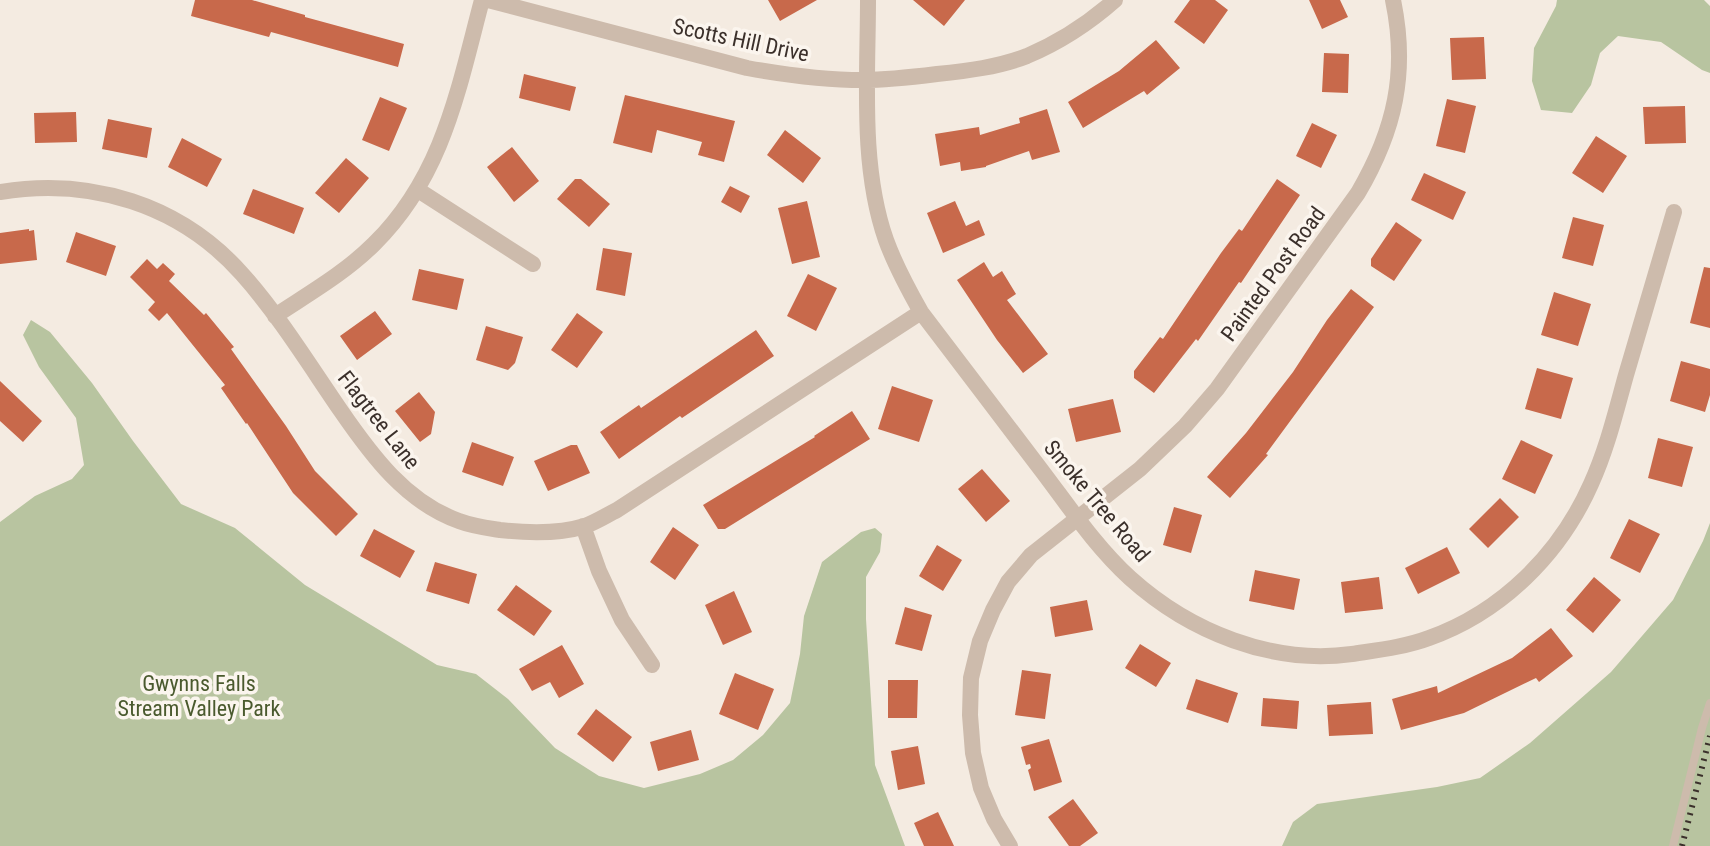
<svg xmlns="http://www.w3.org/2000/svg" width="1710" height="846" font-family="'Roboto Condensed',sans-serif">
<rect width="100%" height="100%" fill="#f4ebe1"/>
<path fill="#b8c4a0" d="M1557,0h147l6,6v67l-8,-3 -41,-28 -43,-6 -18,17 -9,32 -19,28 -31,-3 -9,-29 2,-33 22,-42z
M31,320l19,12 42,51 41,58 48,63 54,24 70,57 132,80 39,9 32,25 47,49 44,28 45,12 56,-14 33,-14 30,-25 27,-32 10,-49 4,-38 18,-54 39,-30 14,-4 7,6 -2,18 -14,25v42l9,146 30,81h-905v-324l35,-26 37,-17 12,-14 -8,-47 -37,-51 -16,-32z
M1710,523v323h-428l11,-24 24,-18 120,-17 43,-9 50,-35 81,-71 62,-72 30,-59z"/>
<path fill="#c8694b" d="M195,0h57l53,15v2l99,27 -6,23 -127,-35 -2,5 -78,-21z
M768,0h49l-37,21z
M913,0h52l-21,26z
M1190,0h25l13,10 -24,34 -30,-22z
M1309,0h31l8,17 -26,12z
M1484,37l2,42 -34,1 -2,-42z
M1156,40l24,28 -33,27 -3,-4 -61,37 -15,-26 51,-31z
M1324,53l25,1 -1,39 -26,-1z
M524,74l52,13 -6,24 -51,-13z
M625,95l110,26 -11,41 -26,-7 4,-13 -45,-12 -5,23 -39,-10z
M380,97l27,11 -18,43 -27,-11z
M1447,99l29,7 -11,47 -29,-7z
M1685,106l1,37 -41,1 -2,-37z
M1047,109l13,43 -28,8 -3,-9 -43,15v1l-25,4 -1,-9 -20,4 -5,-32 44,-7 1,8 40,-12 -1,-5z
M76,112l1,30 -42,1 -1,-30z
M108,119l44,9 -5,30 -45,-9z
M1312,123l25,12 -16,33 -25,-12z
M785,130l36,28 -18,25 -36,-28z
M1596,136l31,20 -24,37 -31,-20z
M182,138l40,21 -15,28 -39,-20z
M512,147l27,34 -25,21 -27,-35z
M346,158l23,20 -30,35 -24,-20z
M1424,173l42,19 -13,28 -42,-20z
M575,179h6l29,25 -21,23 -32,-28z
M1277,179l23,16 -59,88 -2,-1 -41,59 -2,-2 -42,54 -20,-15v-7l26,-34 3,2 58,-86 18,-24 3,2z
M730,186l20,10 -9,17 -20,-11z
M253,189l51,19 -10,26 -51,-20z
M807,201l13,56 -28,7 -14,-56z
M955,201l11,25 13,-6 6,15 -42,18 -16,-40z
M1573,217l31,8 -11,41 -31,-8z
M1396,222l26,18 -28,41 -23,-15v-7z
M29,229v2l5,-1 3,30 -37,4v-31z
M76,232l40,14 -10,30 -40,-14z
M603,248l29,5 -7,43 -29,-6z
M147,259l10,10 6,-6 12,11 -6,7 35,34 2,-2 28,34 -3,2 55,77 29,45 43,43 -22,22 -43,-43 -46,-70 -1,1 -25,-36 4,-3 -58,-72 -8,8 -11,-11 7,-8 -25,-25z
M984,262l9,15 9,-6 14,23 -9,6 41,54 -25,19 -26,-33 -40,-60z
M1704,267l6,1v60l-20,-5z
M419,269l45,10 -7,31 -45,-10z
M808,274l29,14 -21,43 -29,-15z
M1351,289l23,18 -108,147 2,1 -38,43 -23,-21 39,-44 47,-61 34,-52z
M1554,292l37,12 -13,42 -37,-11z
M375,311l17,23 -35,26 -17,-24z
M577,313l26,19 -26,36 -26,-18z
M486,326l37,11 -8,26 -7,7 -32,-10z
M756,330l18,26 -92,62 -2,-2 -61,43 -19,-27 39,-27 2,3z
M1681,361l29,8v26l-5,17 -35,-11z
M1537,368l36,10 -12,41 -36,-10z
M0,381l42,40 -19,21 -23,-21z
M892,386l41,14 -14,42 -41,-13z
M419,392l16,20 -4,22 -11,8 -25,-31z
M1113,399l8,33 -45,10 -8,-33z
M852,411l18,28 -145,90h-7l-15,-24 112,-68 -1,-1z
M1658,438l35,9 -11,40 -34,-9z
M1521,440l32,15 -18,39 -33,-15z
M472,442l42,15 -11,29 -41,-14z
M571,445h6l13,28 -42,18 -14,-30z
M982,469l28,32 -24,21 -28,-33z
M1500,498l19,19 -31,31 -19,-19z
M1174,507l28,8 -11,38 -28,-8z
M1629,519l31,15 -20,39 -30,-15z
M673,527l26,18 -24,35 -25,-18z
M374,529l41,22 -15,27 -40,-22z
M937,545l25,15 -19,31 -24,-15z
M1447,547l13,26 -42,21 -13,-26z
M435,562l42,12 -8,30 -43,-13z
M1255,570l45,9 -6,31 -45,-9z
M1379,577l4,32 -38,4 -4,-31z
M1594,577l27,23 -28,33 -27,-23z
M516,585l36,26 -18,25 -37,-26z
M734,591l18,41 -29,13 -18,-40z
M1087,600l6,30 -38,7 -5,-30z
M905,607l27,8 -10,36 -27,-7z
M1551,628l22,28 -34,26 -3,-4 -72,35 -63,17 -9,-31 45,-13 1,7 74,-35z
M1140,644l31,19 -15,24 -31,-19z
M562,645l22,39 -25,14 -9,-16 -18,9 -13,-22z
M1022,670l29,4 -6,45 -30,-4z
M735,673l39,16 -16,41 -39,-16z
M1196,679l42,14 -10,30 -42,-14z
M888,680h30l-1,38h-29z
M1263,698l36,3 -2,28 -36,-3z
M1371,702l2,32 -44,2 -2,-31z
M596,709l36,28 -19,25 -36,-28z
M691,730l8,30 -41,11 -8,-29z
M1049,739l13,43 -28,9 -6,-21 3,-2 -1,-4 -4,1 -5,-18z
M918,746l7,38 -27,6 -7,-39z
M1073,799l25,34 -18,13h-11l-21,-29z
M938,812l16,34h-30l-10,-23z"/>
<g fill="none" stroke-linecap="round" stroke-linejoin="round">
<path stroke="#cdbbac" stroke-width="8" d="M1673,846l29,-118 8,-25"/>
<path stroke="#cdbbac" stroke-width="16" d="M488,0l259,68c39,7 77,12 116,12 25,0 50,-3 74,-6 30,-3 62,-7 90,-18 33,-14 62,-33 88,-56
M868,0c0,77 -8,166 18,240 9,25 22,49 35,72 40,53 81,106 121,159 28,37 54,76 88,107 60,54 142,87 222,76 26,-4 53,-7 77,-16 73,-26 131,-84 162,-154 16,-35 25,-73 35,-109 16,-55 32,-109 48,-163
M418,190l115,74
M0,192c90,-15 180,12 242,82 36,40 68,92 99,137 31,45 65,91 118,110 13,5 28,7 41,9 26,3 59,4 85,-4 11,-4 22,-11 32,-16l304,-198
M275,316c33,-22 70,-43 99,-72 69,-68 84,-154 108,-244
M583,526l16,45 23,49 30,45
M1010,846l-16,-27 -13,-31 -8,-35 -3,-38 1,-37 9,-37 13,-31 15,-28 23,-27 109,-86 45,-43 32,-37 141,-196c37,-63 50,-121 35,-193"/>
<path stroke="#3b302b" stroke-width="6" stroke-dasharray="2 6" stroke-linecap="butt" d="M1682,846l28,-110"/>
</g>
<g text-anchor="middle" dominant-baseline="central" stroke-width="7" stroke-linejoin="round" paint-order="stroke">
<g font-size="22" fill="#3b302b" stroke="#fbf5ee">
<text transform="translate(741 40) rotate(12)">Scotts Hill Drive</text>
<text transform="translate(1273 274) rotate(-54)">Painted Post Road</text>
<text transform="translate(379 420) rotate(52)">Flagtree Lane</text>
<text transform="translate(1097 501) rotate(50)">Smoke Tree Road</text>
</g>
<g font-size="22" fill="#4a5a2e" stroke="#fbf5ee">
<text x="199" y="683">Gwynns Falls<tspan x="199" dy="25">Stream Valley Park</tspan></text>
</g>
</g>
</svg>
